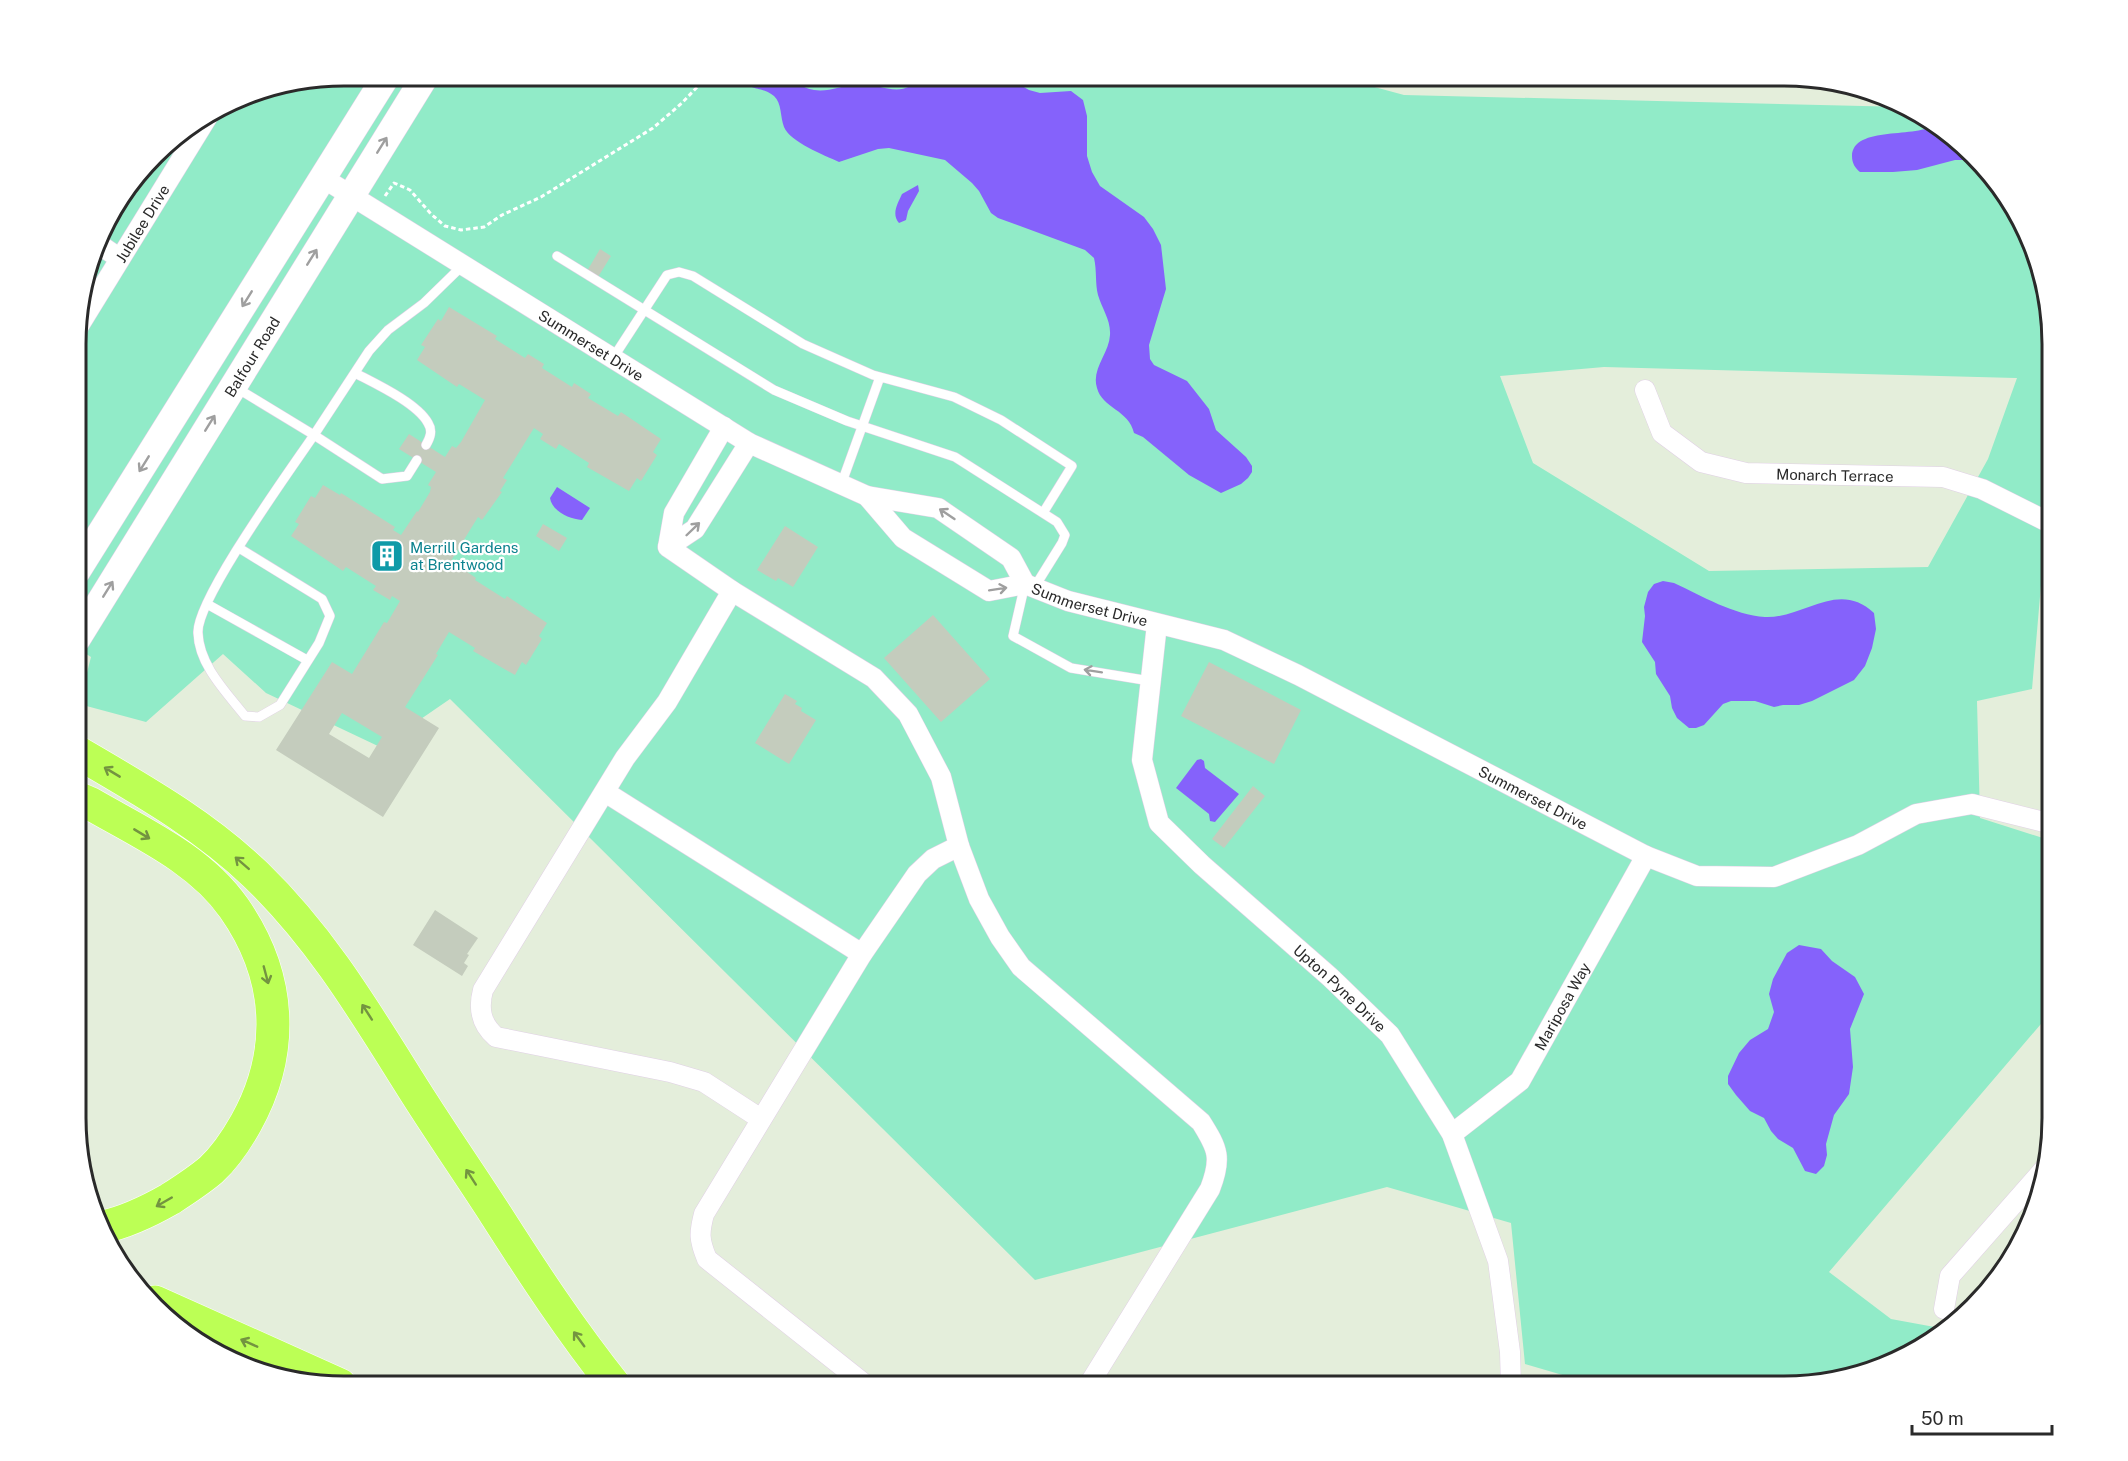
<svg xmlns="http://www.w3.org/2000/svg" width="2128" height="1461" font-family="'Public Sans',sans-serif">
<rect width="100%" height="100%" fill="#e4eedb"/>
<path fill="#91ebc8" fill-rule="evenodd" d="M344,75h986l74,20 501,12 43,23 77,94 27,102v198l-7,15 -13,150 -55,12 3,117 72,23v170l-223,261 62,47 49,9 -36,30 -119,28h-185l-75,-22 -14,-141 -124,-36 -352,93 -585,-581 -70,48 -114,-54 -43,-39 -77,68 -67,-18 12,-47 -14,-9v-339l26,-85 63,-82 75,-47zM1604,367l412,11h1l-29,81 -60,108 -219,4 -176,-108 -33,-87z"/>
<path fill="#8562fb" d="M738,75c11,0 33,-3 42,1 12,3 22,12 34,14 15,2 28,-4 42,-6 22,-3 47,19 65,-9h82l26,15 11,3 31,-2 12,9 4,16v40l5,16 8,14 44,31 9,12 8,16 5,44 -17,56 1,14 4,6 33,16 22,28 7,21 30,27 6,9v6l-4,6 -7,6 -20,9 -32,-18 -46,-38 -9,-4c-5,-23 -32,-25 -37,-45 -6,-19 12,-34 13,-53 1,-15 -8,-26 -12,-40 -3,-12 -1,-24 -4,-37l-9,-8 -87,-32 -7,-5 -12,-22 -7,-8 -27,-23 -56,-12 -11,1 -39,13c-15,-7 -49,-20 -55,-35 -4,-10 -2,-24 -10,-31 -13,-11 -22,-2 -36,-21z
M1936,124l12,6 32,40 -16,-10h-9l-38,10 -24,2h-33c-5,-4 -8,-9 -8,-16 1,-31 66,-17 84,-32z
M918,185l1,6 -11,20 -2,9 -7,3c-8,-9 -1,-20 3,-29z
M557,487l33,21 -8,12c-13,-1 -30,-9 -32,-22z
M1663,581l11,2c28,13 60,32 91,34 38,2 73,-38 109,-4l2,16 -4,19 -7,18 -11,14 -42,21 -13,4h-16l-9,2 -19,-6h-24l-8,3 -19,21 -8,3h-7l-12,-10 -5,-10 -2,-12 -14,-22 -1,-12 -13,-20 3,-26 -1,-9 4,-15 6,-8z
M1201,759l3,2 1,7 34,26 -24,28 -5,-1 -1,-7 -33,-26 21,-28z
M1799,945l22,4 11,12 23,16 9,17 -14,35 3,38 -4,27 -15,21 -8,29 1,11 -3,11 -8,8 -11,-3 -12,-23 -15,-9 -7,-8 -7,-13 -14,-7 -14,-16 -8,-11v-8l11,-23 11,-13 18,-11 6,-17 -5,-18 4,-15 14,-26z"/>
<path fill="#c4ccbd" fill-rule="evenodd" d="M600,249l11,7 -13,21 -11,-6z
M449,307l48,29 -2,3 30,19 3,-4 16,10 -2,4 30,19 2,-4 17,11 -3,4 30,18 3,-4 40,27 -8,13 4,3 -16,26 -4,-3 -8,13 -42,-24 2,-4 -30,-19 -3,5 -16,-10 3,-5 -9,-6 -31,50 4,2 -7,11 2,1 -20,28 -4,-3 -29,47 9,6 2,-3 16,11 -1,2 30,19 2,-3 40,27 -8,13 3,3 -16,26 -4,-3 -7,13 -42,-24 2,-3 -26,-16 -13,22 2,1 -33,52 34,21 -56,89 -107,-67 56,-88 20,12 32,-52 3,1 13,-22 -8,-5 -2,4 -17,-10 3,-4 -30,-19 -3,4 -52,-35 8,-12 -4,-2 16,-26 4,2 8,-13 17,10 1,-2 54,34 -2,3 8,5 16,-24 1,1 12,-20 1,-5 -3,-2 8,-13 -37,-23 10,-15 36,23 7,-11 4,2 5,-6 24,-42 -26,-16 -2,3 -40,-27 8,-13 -4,-2 17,-26 3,2zM342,713l40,24 -13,21 -40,-24z
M543,524l24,14 -8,13 -23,-15z
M785,526l33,21 -25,40 -15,-9 -2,3 -19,-11z
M933,615l57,64 -49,43 -57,-64z
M1209,662l92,48 -27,54 -93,-48z
M785,694l12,7 -2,3 7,4 -1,3 15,9 -27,44 -34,-21z
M1253,786l12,10 -41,52 -12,-9z
M435,910l43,28 -11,16 2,1 -5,8 4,3 -6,10 -49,-31z"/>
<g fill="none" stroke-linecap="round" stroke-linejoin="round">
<defs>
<path id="lane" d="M557,256l217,134 73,31 108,36 102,65 8,13 -3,8 -28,45
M613,358l54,-83 12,-3 14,4 110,68 70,31 81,22 47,23 71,46 -29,47
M355,373c21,11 62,30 73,50 5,8 2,15 -2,22
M235,387l79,48 55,-84 19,-21 36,-27 39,-38
M841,485l39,-108
M239,548l83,51 8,17 -11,27 -39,62 -21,12 -14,-1c-19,-24 -46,-51 -47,-83 -2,-33 93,-164 116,-198l68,44 25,-3 10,-16
M1025,584l-12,52 58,32 79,13
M207,604l100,56"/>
<g id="street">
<path id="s1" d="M323,178l426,265 118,53 71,12 73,50 14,26"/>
<path d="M97,243l22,15"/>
<path id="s2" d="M77,329l131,-213"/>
<path id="s3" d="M1645,390l17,43 39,29 45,11 197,4 39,12 70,35"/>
<path d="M724,427l-50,86 -6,34 27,-18 54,-86"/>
<path id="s4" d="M867,496l36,42 86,53 36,-7 43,17 156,39 74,35 348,181 51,20 77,1 84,-32 58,-31 56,-10 80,20"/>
<path d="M668,547l64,44 142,87 34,36 33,63 18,69 20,53 21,38 21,30 180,155c17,27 21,36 9,67l-122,197"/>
<path d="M732,591l-65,111 -42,56 -142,232c-5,19 -2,34 13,47l174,35 34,10 57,37"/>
<path id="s5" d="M1157,624l-15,136 17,63 43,42 128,112 60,58 62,99 46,127 12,91 1,34"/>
<path d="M605,792l257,162"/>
<path id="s6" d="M1452,1134l68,-53 126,-225"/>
<path d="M1944,1309l6,-33 96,-109"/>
<path d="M867,1386l-160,-127c-8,-19 -8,-26 -3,-45l158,-260 55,-80 16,-15 26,-13"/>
</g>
<g id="secondary">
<path d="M77,571l310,-496"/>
<path id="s7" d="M77,639l349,-564"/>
</g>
<path id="highway" d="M77,752c63,37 126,72 179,123 64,62 106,132 153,207 28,45 58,88 87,133 37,58 75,116 119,171
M77,798l14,6c50,29 109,55 143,104 47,67 52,143 12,215 -9,16 -21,34 -35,47 -13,11 -27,20 -41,29 -21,12 -44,23 -67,28
M155,1302l185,83"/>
</defs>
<use href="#lane" stroke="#e0d0e5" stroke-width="10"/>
<use href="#street" stroke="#e0d0e5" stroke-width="21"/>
<use href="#secondary" stroke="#e0d0e5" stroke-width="28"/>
<use href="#highway" stroke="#fff" stroke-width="34"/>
<path stroke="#fff" stroke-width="3" stroke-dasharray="4.5 3" stroke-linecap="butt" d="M385,196l9,-13 16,7 21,24 14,12 16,4 23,-3 18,-12 39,-18 112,-69 29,-25 17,-18 5,-10"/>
<use href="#lane" stroke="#fff" stroke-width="9"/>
<use href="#street" stroke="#fff" stroke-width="20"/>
<use href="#secondary" stroke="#fff" stroke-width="27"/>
<use href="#highway" stroke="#bcff55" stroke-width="33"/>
</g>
<defs><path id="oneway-shaft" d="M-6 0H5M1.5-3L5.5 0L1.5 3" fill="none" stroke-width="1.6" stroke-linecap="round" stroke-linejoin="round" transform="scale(1.5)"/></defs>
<g stroke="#9f9f9f">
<use href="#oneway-shaft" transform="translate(382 145) rotate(-58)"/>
<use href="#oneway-shaft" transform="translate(312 257) rotate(-58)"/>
<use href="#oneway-shaft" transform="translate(247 299) rotate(122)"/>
<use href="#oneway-shaft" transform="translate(210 423) rotate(-58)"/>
<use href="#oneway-shaft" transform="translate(144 464) rotate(122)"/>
<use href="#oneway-shaft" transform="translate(947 514) rotate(-146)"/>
<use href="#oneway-shaft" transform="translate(693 529) rotate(-44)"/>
<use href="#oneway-shaft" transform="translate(108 589) rotate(-58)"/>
<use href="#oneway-shaft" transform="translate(998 589) rotate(-9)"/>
<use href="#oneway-shaft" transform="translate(1093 671) rotate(-171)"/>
</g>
<g stroke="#739440">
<use href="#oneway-shaft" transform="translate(112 772) rotate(-149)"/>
<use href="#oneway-shaft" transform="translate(142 834) rotate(31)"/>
<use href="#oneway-shaft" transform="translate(242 863) rotate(-139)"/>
<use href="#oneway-shaft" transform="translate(266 975) rotate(75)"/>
<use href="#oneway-shaft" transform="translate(367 1012) rotate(-123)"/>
<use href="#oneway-shaft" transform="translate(471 1177) rotate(-123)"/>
<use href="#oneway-shaft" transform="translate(164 1202) rotate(150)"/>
<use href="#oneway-shaft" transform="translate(579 1339) rotate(-126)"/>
<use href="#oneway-shaft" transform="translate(249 1343) rotate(-156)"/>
</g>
<defs>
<symbol id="building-square" viewBox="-11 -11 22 22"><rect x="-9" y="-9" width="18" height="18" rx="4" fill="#0f9aa8" stroke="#fff"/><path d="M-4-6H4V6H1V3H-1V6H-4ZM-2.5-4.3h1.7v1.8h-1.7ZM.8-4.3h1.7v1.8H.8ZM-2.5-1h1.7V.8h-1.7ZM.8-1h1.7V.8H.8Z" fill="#fff"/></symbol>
</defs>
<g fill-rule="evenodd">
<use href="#building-square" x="368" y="537" width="38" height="38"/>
</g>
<g text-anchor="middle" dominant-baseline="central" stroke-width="4.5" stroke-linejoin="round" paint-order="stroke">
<g font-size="15" fill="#2a2a2a" stroke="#fff">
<text stroke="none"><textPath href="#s2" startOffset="124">Jubilee Drive</textPath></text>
<text stroke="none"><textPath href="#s1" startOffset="316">Summerset Drive</textPath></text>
<text stroke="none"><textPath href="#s7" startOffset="332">Balfour Road</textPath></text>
<text stroke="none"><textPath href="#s3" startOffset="230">Monarch Terrace</textPath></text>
<text stroke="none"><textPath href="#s4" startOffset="261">Summerset Drive</textPath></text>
<text stroke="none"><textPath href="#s4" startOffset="747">Summerset Drive</textPath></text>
<text stroke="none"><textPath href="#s5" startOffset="447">Upton Pyne Drive</textPath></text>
<text stroke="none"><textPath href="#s6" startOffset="172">Mariposa Way</textPath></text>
</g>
<g font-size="15" fill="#0d838f" stroke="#fff" text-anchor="start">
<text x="410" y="547">Merrill Gardens<tspan x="410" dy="17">at Brentwood</tspan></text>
</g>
</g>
<path d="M0 0H2128V1461H0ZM344 86H1784A258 258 0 0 1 2042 344V1118A258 258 0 0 1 1784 1376H344A258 258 0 0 1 86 1118V344A258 258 0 0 1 344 86Z" fill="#fff" fill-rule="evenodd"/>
<path fill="none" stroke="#2a2a2a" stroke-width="3" d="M344 86H1784A258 258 0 0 1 2042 344V1118A258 258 0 0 1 1784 1376H344A258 258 0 0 1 86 1118V344A258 258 0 0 1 344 86Z"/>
<path d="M1912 1425v9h140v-9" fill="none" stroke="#2a2a2a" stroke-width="3"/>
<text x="1921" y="1425" font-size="18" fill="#2a2a2a" stroke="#ffffff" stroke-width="4.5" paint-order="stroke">50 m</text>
</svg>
